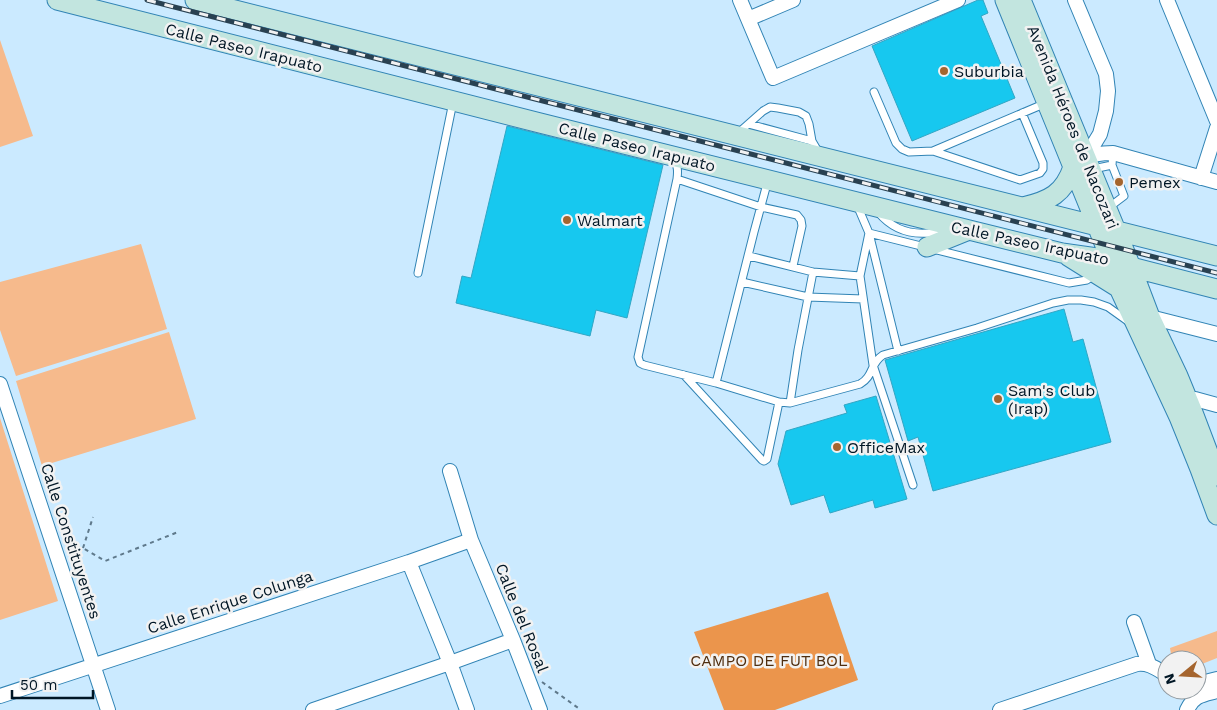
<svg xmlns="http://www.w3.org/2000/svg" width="1217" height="710" font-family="'Work Sans',sans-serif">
<rect width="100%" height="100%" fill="#cbeaff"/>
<path fill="#f6ba8c" d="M0,40l33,96 -33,11z
M141,244l26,85 -151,47 -16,-46v-48z
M169,332l27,87 -154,47 -26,-85z
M0,418l58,183 -58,19z
M1217,631v27l-20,8v-6h-25l-2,-12z"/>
<path fill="#eb954c" d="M828,592l30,88 -83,30h-51l-30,-78z"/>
<path fill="#17c8ef" stroke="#32a6c4" d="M978,0h5l5,13 -7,3 34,82 -103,43 -40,-95z
M507,126l156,39 -36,153 -31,-8 -6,26 -134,-33 6,-27 9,2z
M1064,309l9,33 10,-3 28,103 -178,49 -15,-54 -10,4 -23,-81z
M876,396l31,103 -32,9 -2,-8 -43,13 -6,-18 -33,10 -13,-41 8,-33 61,-18 -3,-8z"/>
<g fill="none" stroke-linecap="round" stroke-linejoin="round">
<defs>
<path id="lane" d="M874,92l22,51 6,6 7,3 24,-1 113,-48
M749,124l63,17
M737,134l26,-23 7,-4 8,1 21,4 7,4 3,8 3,17 7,12
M933,151l87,29 20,-7 3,-4v-6l-21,-50
M673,159c5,6 5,12 4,20l-39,178 2,6 4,2 72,18 63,19 11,1 70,-19c14,-8 10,-21 23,-29l94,-27 76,-25 15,-3h13l13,2 14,5 21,15
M1093,169l19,-4
M677,179l84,28 36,8 4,5 1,6 -9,40
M857,205l12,28 29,118
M1108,208l16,-12 -12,-31 1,-12
M878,212c18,22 41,25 67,18
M869,233l-9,43 13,89 40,120
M869,233l200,50 18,-3 8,-6
M749,256l64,16 47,4
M418,273l35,-171
M742,282l66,15 55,2
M684,375l78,85 2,1 3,-2 12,-57
M716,383l38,-151 14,-52
M790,403l8,-53 15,-78"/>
<path id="street" d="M740,0l33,78 185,-78
M1075,0l31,74 2,17 -2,20 -6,23 -14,23
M1167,0l50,121
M748,19l45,-19
M1083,159c9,-5 19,-6 30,-6l104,29
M1201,178l16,-50
M1150,317l67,17
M0,384l108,326
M1195,399l22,6
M450,471l21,69 42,100 27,70
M409,562l41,101 17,47
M1134,622l15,42
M1197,684l20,-5
M0,696l409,-134 62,-22
M313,710l137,-47 63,-23
M1000,710l137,-46c11,-2 20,5 30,11
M1187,710c7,-15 15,-15 30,-19"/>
<path id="secondary" d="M57,0l483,123 429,107 93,23 49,7 20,7 86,22
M195,0l1022,256
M1005,0l106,260 8,28 60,129 21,52 17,46
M1021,0l110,267 19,50 28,59 14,34 25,66
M1023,207c26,-6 41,-13 50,-40
M927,247l42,-17
M1068,256l51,32"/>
</defs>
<use href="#lane" stroke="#3184b5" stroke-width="9"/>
<use href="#street" stroke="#3184b5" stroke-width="16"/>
<use href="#secondary" stroke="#3184b5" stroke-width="21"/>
<path stroke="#5f798b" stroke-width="2" stroke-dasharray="4 4" stroke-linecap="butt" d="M83,548l10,-31
M70,553l13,-5 22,13 73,-29
M542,682l39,28"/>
<use href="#lane" stroke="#fff" stroke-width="7"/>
<use href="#street" stroke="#fff" stroke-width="14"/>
<use href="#secondary" stroke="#c2e5df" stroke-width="19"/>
<defs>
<path id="rail" d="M147,0l1070,273"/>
</defs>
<use href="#rail" stroke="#294151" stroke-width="5"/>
<use href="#rail" stroke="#f2f2f2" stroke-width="3" stroke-dasharray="9" stroke-linecap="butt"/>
</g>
<g fill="#a5652e" stroke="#f2f2f2" stroke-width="2">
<circle cx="944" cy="71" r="5"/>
<circle cx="1119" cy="182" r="5"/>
<circle cx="567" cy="220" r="5"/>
<circle cx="998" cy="399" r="5"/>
<circle cx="837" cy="447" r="5"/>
</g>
<g text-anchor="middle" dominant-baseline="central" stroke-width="5" stroke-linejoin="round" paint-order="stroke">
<g font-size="16" fill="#001625" stroke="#f2f2f2">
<text transform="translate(244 48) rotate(14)">Calle Paseo Irapuato</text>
<text transform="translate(1073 127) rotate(68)">Avenida Héroes de Nacozari</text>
<text transform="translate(637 147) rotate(14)">Calle Paseo Irapuato</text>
<text transform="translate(1030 243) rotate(12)">Calle Paseo Irapuato</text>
<text transform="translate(71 541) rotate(72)">Calle Constituyentes</text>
<text transform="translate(230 602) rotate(-18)">Calle Enrique Colunga</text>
<text transform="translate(522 618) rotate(68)">Calle del Rosal</text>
</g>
<g font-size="16" fill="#001625" stroke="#f2f2f2" text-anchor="start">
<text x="954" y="71">Suburbia</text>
<text x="1129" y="182">Pemex</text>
<text x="577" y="220">Walmart</text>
<text x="1008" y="390">Sam's Club<tspan x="1008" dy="18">(Irap)</tspan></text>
<text x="847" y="447">OfficeMax</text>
</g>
<g font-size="16" fill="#502e0f" stroke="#f2f2f2">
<text x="769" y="660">CAMPO DE FUT BOL</text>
</g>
</g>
<g transform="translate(1182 675) rotate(252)"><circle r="24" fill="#f2f2f2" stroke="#919aa0"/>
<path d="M0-4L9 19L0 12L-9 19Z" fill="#a5652e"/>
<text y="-8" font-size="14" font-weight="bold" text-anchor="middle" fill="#001625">N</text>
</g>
<path d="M12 690v8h81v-8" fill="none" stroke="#001625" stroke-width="2.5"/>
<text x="20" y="690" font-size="15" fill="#001625" stroke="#f2f2f2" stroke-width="4" paint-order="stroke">50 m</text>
</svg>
